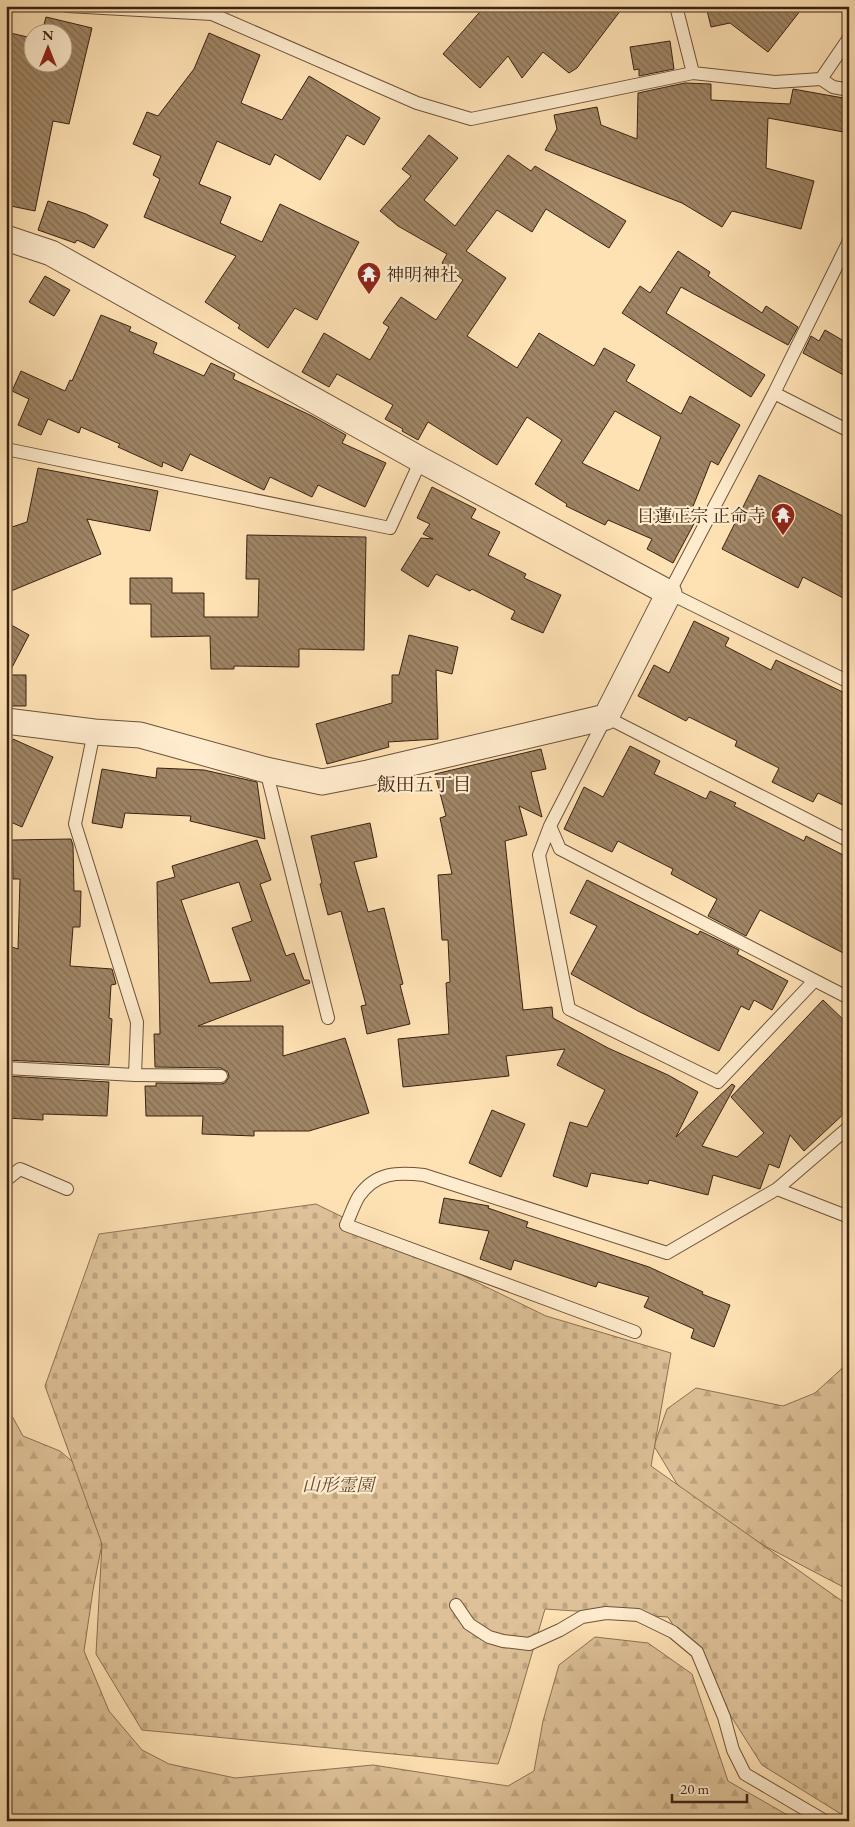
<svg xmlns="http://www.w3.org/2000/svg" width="855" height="1827" font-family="'EB Garamond','Noto Serif JP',serif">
<defs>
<pattern id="forest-firs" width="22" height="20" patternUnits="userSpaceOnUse" patternTransform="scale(1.25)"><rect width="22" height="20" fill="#dec198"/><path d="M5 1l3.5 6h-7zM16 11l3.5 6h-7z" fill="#bfa682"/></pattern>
<pattern id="cemetery-stones" width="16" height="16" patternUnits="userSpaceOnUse" patternTransform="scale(1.25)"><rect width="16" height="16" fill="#dec198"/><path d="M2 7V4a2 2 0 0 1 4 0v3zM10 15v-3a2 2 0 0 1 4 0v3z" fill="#bfa682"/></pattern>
<pattern id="building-back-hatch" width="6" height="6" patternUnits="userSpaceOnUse" patternTransform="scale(1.25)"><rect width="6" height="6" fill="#a08666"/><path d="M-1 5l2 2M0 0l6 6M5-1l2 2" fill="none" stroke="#836d53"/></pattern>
</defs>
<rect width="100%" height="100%" fill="#ffe2b4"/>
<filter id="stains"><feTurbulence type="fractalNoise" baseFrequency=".004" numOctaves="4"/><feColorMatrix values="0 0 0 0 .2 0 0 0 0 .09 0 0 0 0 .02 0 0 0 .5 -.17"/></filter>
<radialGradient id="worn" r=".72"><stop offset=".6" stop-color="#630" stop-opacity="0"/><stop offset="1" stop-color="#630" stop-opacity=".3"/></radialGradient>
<path fill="url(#forest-firs)" stroke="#8c7255" d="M849,1362v228l-86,-45 -46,-27 -40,-34 -23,-38 13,-37 29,-21 87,18 32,-13z
M6,1405l17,31 37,15 28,24 14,69 -9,46 -9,61 25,60 33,39 27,14 66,14 138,-13 135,21 26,-15 9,-50 16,-56 36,-28 53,6 44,31 36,107 70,40h-792z"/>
<path fill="url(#cemetery-stones)" stroke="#8c7255" d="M316,1204l230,112 125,37 -20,113 198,140v213l-87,-54 -94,-148 -123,-8 -36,123 -11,32 -356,-34 -46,-76 6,-110 -57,-158 54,-152z"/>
<path fill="url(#building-back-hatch)" stroke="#3a2212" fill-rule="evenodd" d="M485,6h139l-47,62 -8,5 -26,-21 -21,26 -14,-22 -28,32 -37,-34z
M706,6h98l-36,46 -38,-29 -19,4z
M46,17l46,11 -23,96 -16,-3 -18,90 -29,-6v-173l26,6v24h30v-30h-20z
M209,33l51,22 -19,48 41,17 27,-44 71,42 -16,27 -17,-10 -27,45 -45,-26 -5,11 -53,-24 -18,43 32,13 -11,26 42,19 18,-38 79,38 -42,78 -22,-12 -27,40 -30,-20 2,-3 -35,-23 31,-46 -92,-39 16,-38 -7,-4 8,-19 -28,-12 14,-32 11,4 36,-47z
M670,41l4,28 -35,7v-7l-5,1 -4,-23z
M685,83l26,1v16l79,4 3,-15 56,10v34l-81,-15 -2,50 48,13 -13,48 -69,-18 -10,16 -40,-24 -137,-53 12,-21 -3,-14 43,-8 4,18 36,14 1,-46z
M429,135l29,23 -34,42 31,26 53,-71 23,16 4,-5 91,55 -17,27 -63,-39 -14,23 -35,-22 -31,41 40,27 -39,58 50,32 22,-35 55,33 10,-18 31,17 -9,16 55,33 9,-18 50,29 -22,40 -7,-4 -21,53 7,4 -24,45 -26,-14 5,-10 -44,-19 -3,5 -39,-19 1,-2 -32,-20 27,-44 -35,-23 -30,48 -69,-43 -10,18 -16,-9 1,-2 -18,-10 8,-14 -56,-31 -8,13 -27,-15 22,-39 46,27 19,-33 -6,-4 18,-26 35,23 27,-40 -21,-17 5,-9 -49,-28 -18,-15 31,-35 -9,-7zM615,411l46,26 -22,54 -57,-28z
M48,201l38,13 22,11 -14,23 -17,-8 -2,3 -37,-13z
M678,251l32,21 -2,4 54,37 4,-7 32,21 -10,18 -107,-58 -15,26 99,62 -14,22 -129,-84 18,-27 10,7z
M45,276l25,14 -16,26 -25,-14z
M101,315l30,12 -2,4 28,12 -4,10 51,23 7,-13 24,11 -2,5 79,37 34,19 -4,8 44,20 -21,44 -47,-22 -6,12 -42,-20 -6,13 -74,-36 -8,17 -19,-9 -1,5 -44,-20 2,-3 -39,-17 -2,6 -31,-14 -7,16 -23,-10 11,-26 -17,-8 9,-20 44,20 5,-11 2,1z
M825,330l24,14v34l-46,-25 8,-17 8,5z
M38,468l120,23 -8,40 -63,-12 14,35 -90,37 -5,-10v-52l21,-7z
M759,475l90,44v82l-46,-24 -5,11 -76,-39z
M432,487l44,22 -5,9 29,14 -12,23 38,19 -2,4 37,17 -18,38 -32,-14 4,-8 -43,-22 -2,2 -34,-17 -8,13 -27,-17 20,-32 12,1 -10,-5 7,-10 -13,-6z
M247,535l119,2 -2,113 -65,-1v18l-65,-1v3h-23l-1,-33 -59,1v-33h-21v-26h42v15h32v24h54l1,-38h-13z
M694,621l35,17 -4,8 46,24 5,-10 73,35v113l-31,-15 -5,9 -41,-20 7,-14 -44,-22 2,-5 -48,-24 -3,4 -48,-25 16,-31 15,8z
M6,622l23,13 -21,40h18v31h-20z
M409,635l49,12 -6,27 -16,-4 2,69 -50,3 1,5 -62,17 -11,-40 76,-21v-28h7z
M13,739l40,18 -31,70 -16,-7v-66z
M630,746l30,15 -6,13 52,25 4,-8 26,12 -2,3 70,35 2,-5 43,22v98l-89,-46 -14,26 -38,-20 9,-17 -46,-25 2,-5 -55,-28 -6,11 -48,-23 20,-42 19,10z
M541,749l5,20 -15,3 11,45 -23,-11 8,29 -22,6 18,169 29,-3 1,11 55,30 60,27 30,17 -22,45 56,-53 3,2 -33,60 35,11 27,-24 -33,-36 92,-97 26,25v84l-45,42 -14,-16 -11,33 -10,-4 -9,25 -47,-14 -5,20 -59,-15 -1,4 -57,-11 -4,14 -34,-11 17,-54 17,5 18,-37 -48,-25 8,-16 -59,7 3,20 -106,11 -5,-48 51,-5 -3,-51 4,-1 -2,-42h-6l-4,-65 14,-1 -12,-56 6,-2 -11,-42z
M157,768l47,2 53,12 8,57 -75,-18 1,-5 -66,-3 -3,15 -30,-5 10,-54 54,9z
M370,823l7,34 -23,5 14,50 16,-4 19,76 -3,1 10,39 -43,10 -6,-28 5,-1 -25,-94 -13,4 -8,-31 2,-1 -11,-47z
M71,839l2,6 1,46h7l-1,36h-7l-3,39 42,3 4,15 -5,1 -2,33 3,1 -3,46 -103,-5v-115l12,4 2,-70h-7l-1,-39z
M257,840l14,40 -11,4 26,72 8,-3 10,27h5l1,3 -112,43h85v30l62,-18 24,75 -60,18h-55v5l-52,-2 1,-18h-57l-1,-30h11v-3l65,1 4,-1 4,-6 -1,-5 -7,-4 -66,-1 -1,-33h6l-3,-152 18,-5 -3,-11zM239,882l13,39 -20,7 19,53 -41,2 -29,-83z
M587,880l111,55 2,-4 39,19 -2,4 51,27 -16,29 -18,-10 -5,10 -8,-4 -22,45 -81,-40 -67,-37 26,-48 -27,-13z
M6,1076l103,6 -2,34 -64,-2v6l-37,-2z
M492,1110l33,14 -24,53 -32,-14z
M444,1198l45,8 -1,2 40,14 -2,5 123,40 54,25 -1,2 28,11 -16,42 -23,-9 3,-9 -50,-22 5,-10 -51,-15 -2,5 -82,-27 -3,10 -31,-11 9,-28 -50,-8z"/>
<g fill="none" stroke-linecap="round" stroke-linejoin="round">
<defs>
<path id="lane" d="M67,6l145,8 205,89 54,16 222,-46 82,9 46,-3 12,8 16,3
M676,6l17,67
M821,79l28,-41
M849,241l-75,152 -105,200 180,89
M774,393l75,38
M6,449l384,79 31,-68
M266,770l62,248
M550,826l-11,29 30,154 149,73 96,-101
M849,841l-243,-124 -56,109 10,23 289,149
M6,1068l129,7 2,-53 -62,-198 19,-92
M135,1075l86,1
M6,1180l14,-11 47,20
M777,1189l72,28
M635,1332l-289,-107c4,-9 8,-21 13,-29 17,-24 39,-24 65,-21l243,78 110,-64 72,-62
M456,1605l13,19 20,13 14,4 26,3 31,-14 22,-13 24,-4 32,2 35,17 24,20 27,65 9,33 12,24 80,47"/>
<path id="street" d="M6,238l45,15 370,207 248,133 -63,124 -238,56 -46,9 -56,-12 -126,-35 -46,-3 -88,-11"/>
</defs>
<use href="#lane" stroke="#6b523a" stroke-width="14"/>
<use href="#street" stroke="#6b523a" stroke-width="27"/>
<use href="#lane" stroke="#ffecce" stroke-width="12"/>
<use href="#street" stroke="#ffecce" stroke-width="25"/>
</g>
<defs>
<symbol id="temple-pin" viewBox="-11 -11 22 30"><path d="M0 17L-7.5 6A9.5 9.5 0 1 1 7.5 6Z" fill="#8f2418" stroke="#ffecce"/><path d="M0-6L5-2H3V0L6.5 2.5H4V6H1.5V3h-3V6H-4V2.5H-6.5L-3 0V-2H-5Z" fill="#fff"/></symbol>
</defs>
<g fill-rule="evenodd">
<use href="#temple-pin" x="355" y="260" width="28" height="38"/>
<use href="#temple-pin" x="769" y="501" width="28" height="38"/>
</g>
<g text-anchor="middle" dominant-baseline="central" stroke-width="4.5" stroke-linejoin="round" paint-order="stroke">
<g font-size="18" fill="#3a2212" stroke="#ffecce" text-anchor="start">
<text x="386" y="274">神明神社</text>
<text x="766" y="515" text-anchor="end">日蓮正宗 正命寺</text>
</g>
<g font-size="18" font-style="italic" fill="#634a34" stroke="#ffecce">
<text x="338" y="1484">山形霊園</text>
</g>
<g font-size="19" fill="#3a2212" stroke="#ffecce">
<text x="424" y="784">飯田五丁目</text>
</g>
</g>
<rect width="855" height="1827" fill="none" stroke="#ffe2b4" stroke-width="25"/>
<rect x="8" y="8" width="840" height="1812" fill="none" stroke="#3a2212" stroke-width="2.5"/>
<rect x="12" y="12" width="830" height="1802" fill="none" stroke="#3a2212"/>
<g transform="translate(48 48)"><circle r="24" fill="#ffecce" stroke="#b09b83"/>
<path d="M0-4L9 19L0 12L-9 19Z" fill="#8f2418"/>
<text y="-8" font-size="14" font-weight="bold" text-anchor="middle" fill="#3a2212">N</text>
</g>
<path d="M672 1794v8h75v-8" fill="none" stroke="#3a2212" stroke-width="2.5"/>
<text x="680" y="1794" font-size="15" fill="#3a2212" stroke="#ffecce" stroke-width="4" paint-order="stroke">20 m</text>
<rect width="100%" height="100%" filter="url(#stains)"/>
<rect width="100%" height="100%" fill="url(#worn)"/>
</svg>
